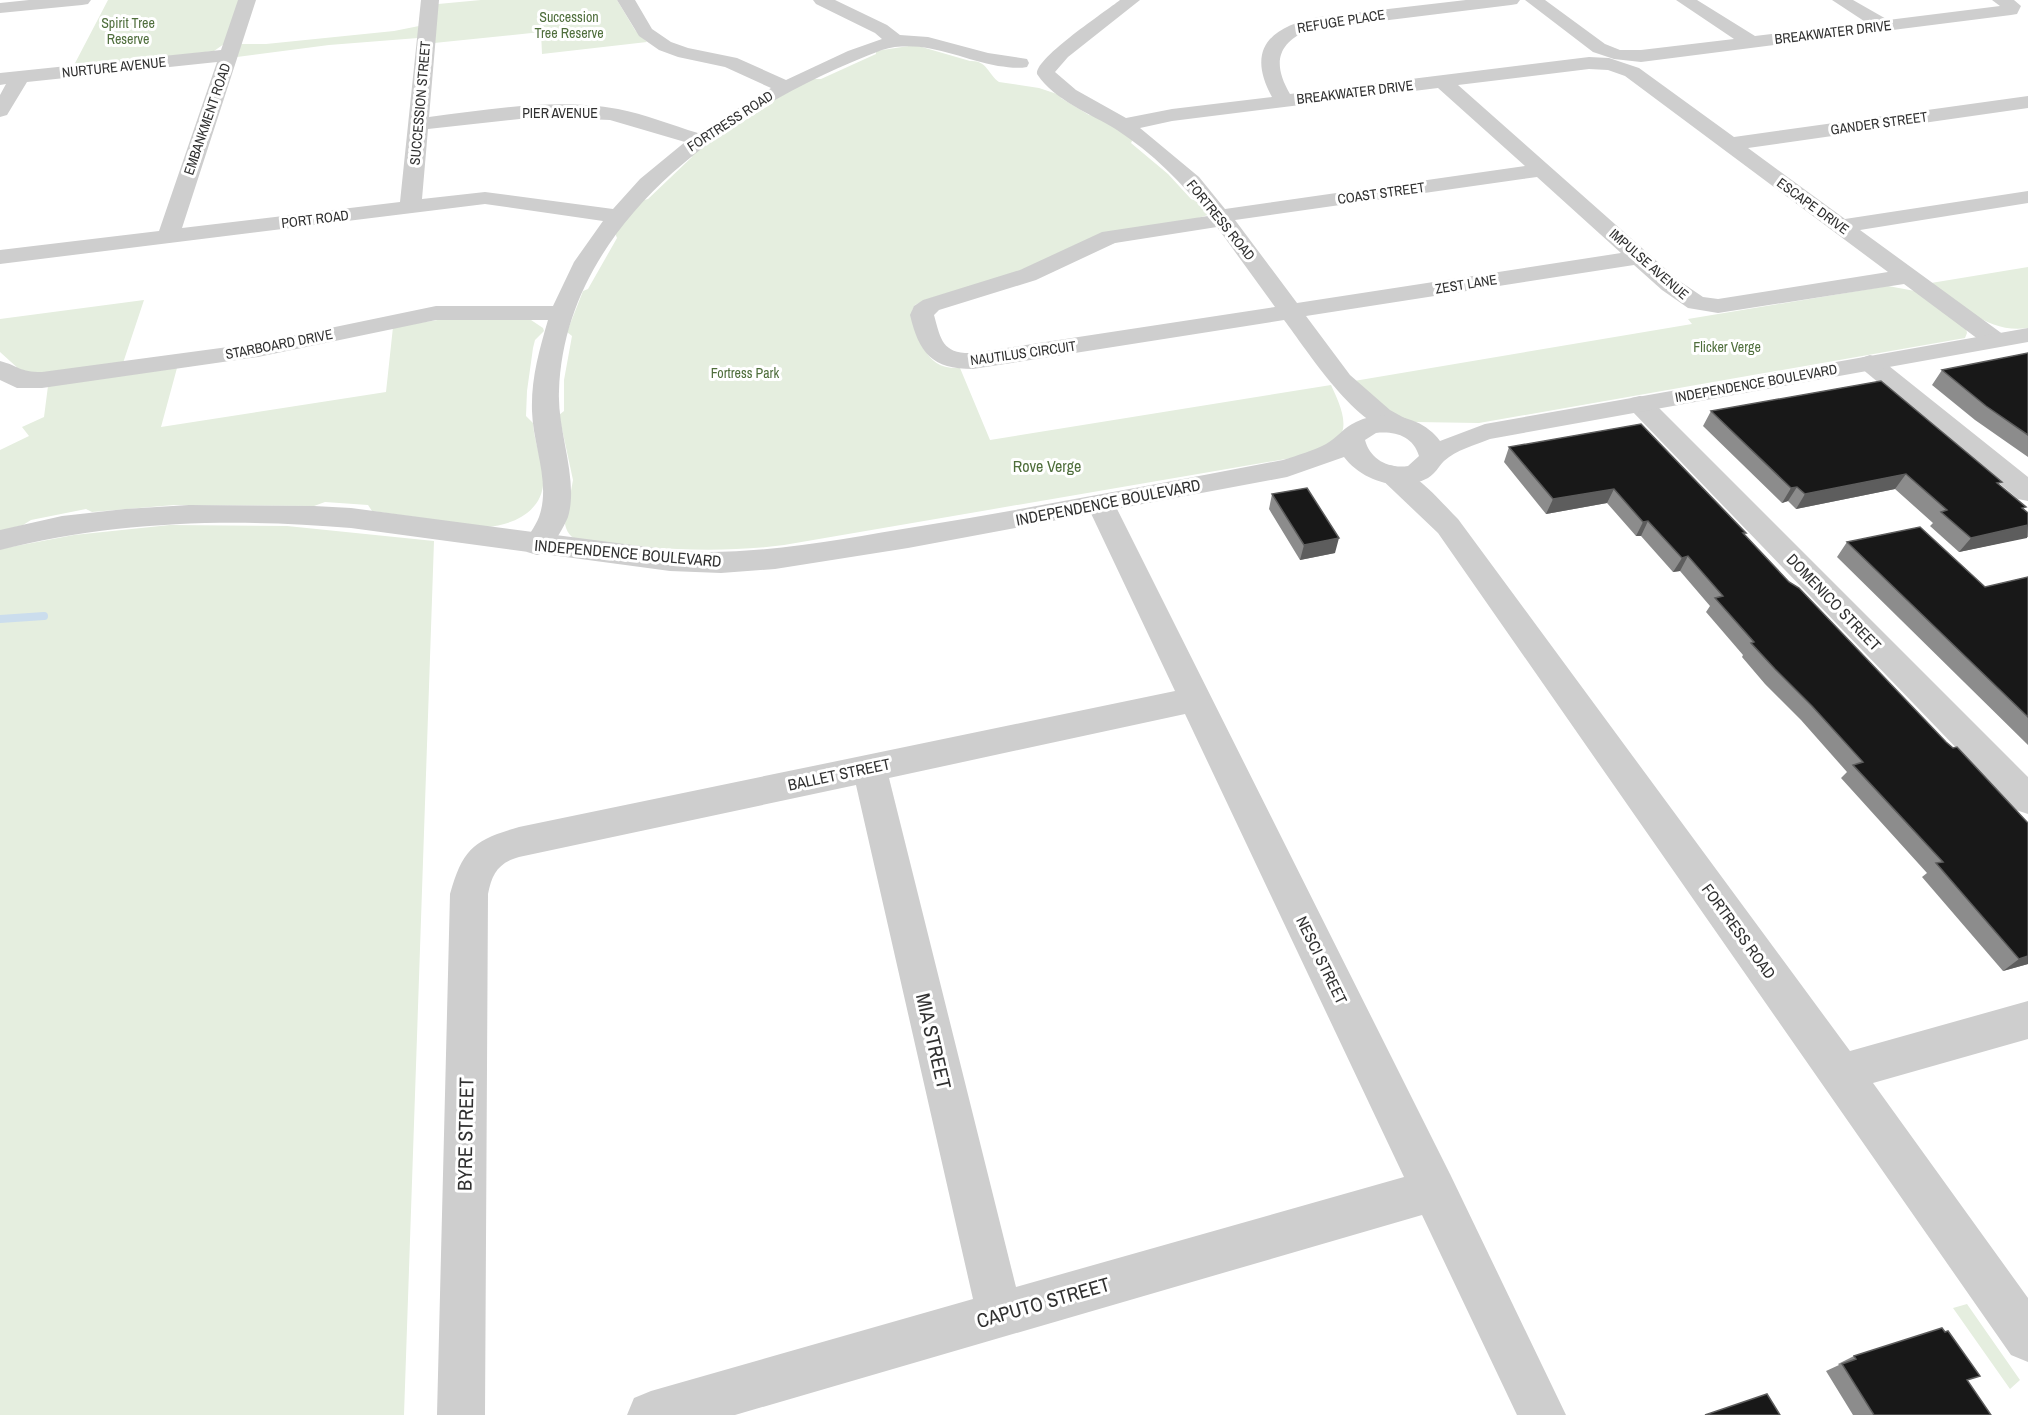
<svg xmlns="http://www.w3.org/2000/svg" width="2028" height="1415" font-family="'Archivo Narrow',sans-serif">
<rect width="100%" height="100%" fill="#fff"/>
<path fill="#e5eedf" d="M108,0h131l-15,44 -10,7 -141,16z
M481,0h136l18,30 12,12 -105,12 -1,-22 -107,11 4,-39z
M419,26l-1,12 -89,7 -92,12 4,-13h25l128,-13z
M915,45l55,16c17,-1 18,13 29,21l40,6 21,7 1,3 28,17 9,1 35,23 -2,4 37,31 23,25 8,3 9,13 -283,85 -10,5 -3,6c9,28 11,59 48,57l30,72 341,-55c6,13 21,42 6,54 -8,8 -24,12 -34,17l-519,89c-68,9 -133,3 -200,-2 -10,-3 -17,-8 -19,-19l8,-44 -14,-65 5,-4v-31l8,-44 -5,-4 16,-41 5,-2 29,-51 -2,-5 26,-32 7,-2 44,-42 -1,-3 82,-51 1,-4 39,-20h8l55,-25v-3z
M2028,267v61c-39,6 -67,-23 -97,-45z
M1888,286l27,5 51,37 1,5 -2,5 -486,85 -64,-1 -21,-6 -40,-35 338,-57 -4,-5z
M144,300l-21,63 -83,11 -19,-3 -21,-19v-33z
M444,319l87,1 12,8 1,3 -9,9 -2,8 -6,43 -1,25 7,7c1,18 8,33 10,51 4,35 -27,51 -57,53l-114,-16 -4,-6 -43,-3 -11,4 -140,-1 -82,7 -6,-3 -55,11 -8,5 -23,6v-81l29,-14 -7,-9 22,-10 4,-31 129,-18 -16,59 225,-35 7,-65z
M170,525l117,1 147,15 -30,874h-404v-866l74,-14z
M1967,1304l53,76 -10,9 -57,-81z"/>
<g fill="none" stroke-linecap="round" stroke-linejoin="round">
<path stroke="#cbdded" stroke-width="8" d="M0,619l44,-3"/>
<path fill="#cecece" fill-rule="evenodd" d="M29,0h62l-3,4 -6,1 -82,8v-10z
M238,0h18l-74,228 218,-26 21,-202h18l-10,117c62,-8 126,-19 189,-8 27,5 53,16 80,24l73,-45 -46,-21 -47,-10 -19,-7 -20,-14 -22,-36h18l17,29 19,13 17,6 49,10 49,22 62,-29 34,-12 -7,-6 -59,-29 -3,-4h22l52,25 13,10 28,2 60,16 39,6 2,4 -2,4c-10,2 -19,0 -29,-1 -39,-7 -76,-28 -116,-16 -145,55 -317,169 -323,341 -2,40 20,89 9,126 -5,12 -13,24 -21,35l-10,3 -10,-3 -5,-7c6,-9 13,-18 17,-28 12,-34 -6,-71 -7,-106 -1,-32 7,-60 16,-91h-112l-178,37 -216,31h-25l-17,-8v-19c19,5 19,11 42,11l216,-29 178,-37h117l21,-44 29,-41 -118,-17 -485,60v-14l159,-19 58,-169 -190,20 -20,33 -7,2v-22l6,-11 -6,1v-12l221,-23zM538,117l72,3 75,22 -45,37 -27,30 -128,-17 -63,7 6,-70z
M1120,0h20l-72,57 -13,15 21,18 50,28 46,-9 100,-12c-27,-49 0,-71 47,-80l147,-17h54l-3,4 -6,1 -203,25c-32,14 -35,35 -18,64l299,-37 20,1 30,10 95,69 294,-41v12l-280,40 97,71 183,-28v12l-168,27 144,105 3,5 -3,5 -9,2 -9,-2 -82,-61 -186,29 -30,-5 -26,-18 -28,-25 -328,51 44,59 40,35 18,10 4,6 -4,6c-43,11 -101,-82 -124,-112l-311,49c-41,0 -54,-16 -63,-54l4,-9 9,-6 97,-30 82,-38 106,-16c-26,-34 -56,-63 -91,-86 -27,-17 -62,-29 -80,-56 -2,-16 68,-62 83,-74zM1589,69l19,1 17,6 263,196 -170,27 -15,-2 -25,-17 -220,-195zM1438,88l87,78 -300,43 -26,-32 -59,-49 32,-7zM1537,177l84,76 -324,50 -62,-83zM1217,227l58,80 -302,46c-30,1 -32,-12 -39,-38l5,-5 97,-30 79,-37z
M1525,0h20l60,44 15,6h21l93,-11 -58,-39h21l58,36 112,-13 -35,-23h21l35,20 112,-14 -8,-6h22l7,6 -4,8 -6,1 -370,47 -27,-3 -21,-7z
M1870,355l9,3 149,119v24l-10,-2 -157,-131 -4,-5 4,-5z
M1640,396l9,2 379,379v37l-12,-4 -385,-400 -4,-6 4,-6z
M1390,465c27,7 49,35 68,54l392,532 178,-50v38l-155,44 155,215v64l-17,-7 -573,-822 -62,-59 4,-6z
M1101,496l10,2 4,7 335,669 116,241h-49l-95,-200 -687,200h-108l7,-17 17,-7 322,-92 -117,-514 -337,72c-21,6 -27,17 -31,37l-3,521h-48l13,-521c13,-46 24,-54 69,-67l656,-136 -88,-186 4,-7zM1185,714l219,463 -388,110 -127,-509z"/>
<path fill="#cecece" fill-rule="evenodd" d="M2028,328v14l-538,97c-15,6 -34,11 -46,22 -6,6 -8,12 -16,17 -28,15 -66,3 -84,-21l-57,20 -379,71 -133,21 -54,4 -51,-2 -319,-43c-117,-10 -237,-7 -351,22v-20l62,-14 63,-7 64,-4 125,1 37,2 327,43c82,5 163,-12 243,-25 121,-20 242,-43 362,-66 15,-5 30,-9 43,-16 11,-6 18,-17 30,-22 27,-13 66,-6 84,19l45,-17zM1376,433c19,-2 37,3 43,23l-11,10c-20,3 -38,-7 -43,-26z"/>
</g>
<path fill="#8c8c8c" d="M2028,353v104l-53,-37 -43,-35 10,-15z
M1711,411l289,74 28,28v24l-69,15 -29,-26 3,-3 -38,-34 -99,20 -8,-8 -6,2 -79,-77z
M1509,447l235,88 284,429 -25,7 -81,-94 5,-4 -86,-95 6,-6 -46,-52 -36,-36 -23,-27 1,-2 -37,-43 4,-6 -30,-35 -7,1 -32,-36h-5l-29,-33 -61,11 -42,-52z
M1272,494l63,59 -35,7 -31,-51z
M1847,542l138,45 43,-10v168l-191,-188z
M1854,1356l113,24 24,35h-138l-27,-44 13,-6 -1,-1z"/>
<path fill="#5d5d5d" d="M1906,474l-11,15 -99,20 9,-15z
M1797,487l-9,14 -6,2 9,-15z
M1614,489l-7,14 -61,11 7,-15z
M1648,521l-7,15h-5l7,-14z
M2028,525l-1,13 -68,14 12,-14z
M1339,538l-4,15 -35,7 4,-15z
M1688,556l-8,15 -7,1 9,-14z
M2028,956v8l-25,7 16,-12z"/>
<path fill="#181818" stroke="#5d5d5d" stroke-width="1.5" d="M2028,353v82l-42,-29 -44,-36z
M1881,381l121,101 -5,1 29,24 -4,1 6,5v12l-57,13 -30,-26 6,-2 -41,-36 -101,20 -8,-7 -6,1 -80,-77z
M1641,424l105,109h-3l46,49 10,6 147,154 7,6 4,-1 71,76v133l-9,3 -83,-96 7,-1 -90,-97 10,-3 -51,-56 -37,-37 -24,-26 3,-1 -39,-44 8,-2 -35,-40 -6,2 -34,-37 -5,1 -29,-33 -61,10 -44,-52z
M1307,488l32,50 -35,7 -32,-51z
M1920,527l65,60 43,-10v140l-181,-175z
M1942,1328l3,4 3,-1 32,45 -13,4 24,35h-117l-32,-51 14,-5 -2,-3z
M1767,1394l13,21h-75z"/>
<g text-anchor="middle" dominant-baseline="central" stroke-width="6" stroke-linejoin="round" paint-order="stroke">
<g font-size="14" fill="#4f6e3c" stroke="#fff">
<text x="569" y="17">Succession<tspan x="569" dy="16">Tree Reserve</tspan></text>
<text x="128" y="23">Spirit Tree<tspan x="128" dy="16">Reserve</tspan></text>
<text x="1727" y="347">Flicker Verge</text>
<text x="745" y="373">Fortress Park</text>
</g>
<g font-size="14" fill="#313131" stroke="#fff">
<text transform="translate(1341 21) rotate(-9)">REFUGE PLACE</text>
<text transform="translate(1833 32) rotate(-7)">BREAKWATER DRIVE</text>
<text transform="translate(114 67) rotate(-6)">NURTURE AVENUE</text>
<text transform="translate(1355 92) rotate(-7)">BREAKWATER DRIVE</text>
<text transform="translate(420 103) rotate(-85)">SUCCESSION STREET</text>
<text x="560" y="113">PIER AVENUE</text>
<text transform="translate(207 119) rotate(-71)">EMBANKMENT ROAD</text>
<text transform="translate(730 121) rotate(-33)">FORTRESS ROAD</text>
<text transform="translate(1879 123) rotate(-8)">GANDER STREET</text>
<text transform="translate(1381 193) rotate(-8)">COAST STREET</text>
<text transform="translate(1813 206) rotate(36)">ESCAPE DRIVE</text>
<text transform="translate(315 219) rotate(-7)">PORT ROAD</text>
<text transform="translate(1221 220) rotate(51)">FORTRESS ROAD</text>
<text transform="translate(1649 264) rotate(41)">IMPULSE AVENUE</text>
<text transform="translate(1466 284) rotate(-9)">ZEST LANE</text>
<text transform="translate(279 344) rotate(-11)">STARBOARD DRIVE</text>
<text transform="translate(1023 353) rotate(-8)">NAUTILUS CIRCUIT</text>
<text transform="translate(1756 383) rotate(-10)">INDEPENDENCE BOULEVARD</text>
</g>
<g font-size="16" fill="#4f6e3c" stroke="#fff">
<text x="1047" y="466">Rove Verge</text>
</g>
<g font-size="16" fill="#313131" stroke="#fff">
<text transform="translate(1108 502) rotate(-11)">INDEPENDENCE BOULEVARD</text>
<text transform="translate(628 553) rotate(5)">INDEPENDENCE BOULEVARD</text>
<text transform="translate(1834 602) rotate(46)">DOMENICO STREET</text>
<text transform="translate(839 774) rotate(-12)">BALLET STREET</text>
<text transform="translate(1739 931) rotate(54)">FORTRESS ROAD</text>
<text transform="translate(1322 960) rotate(64)">NESCI STREET</text>
</g>
<g font-size="20" fill="#313131" stroke="#fff">
<text transform="translate(934 1041) rotate(77)">MIA STREET</text>
<text transform="translate(465 1134) rotate(-89)">BYRE STREET</text>
<text transform="translate(1043 1302) rotate(-16)">CAPUTO STREET</text>
</g>
</g>
</svg>
